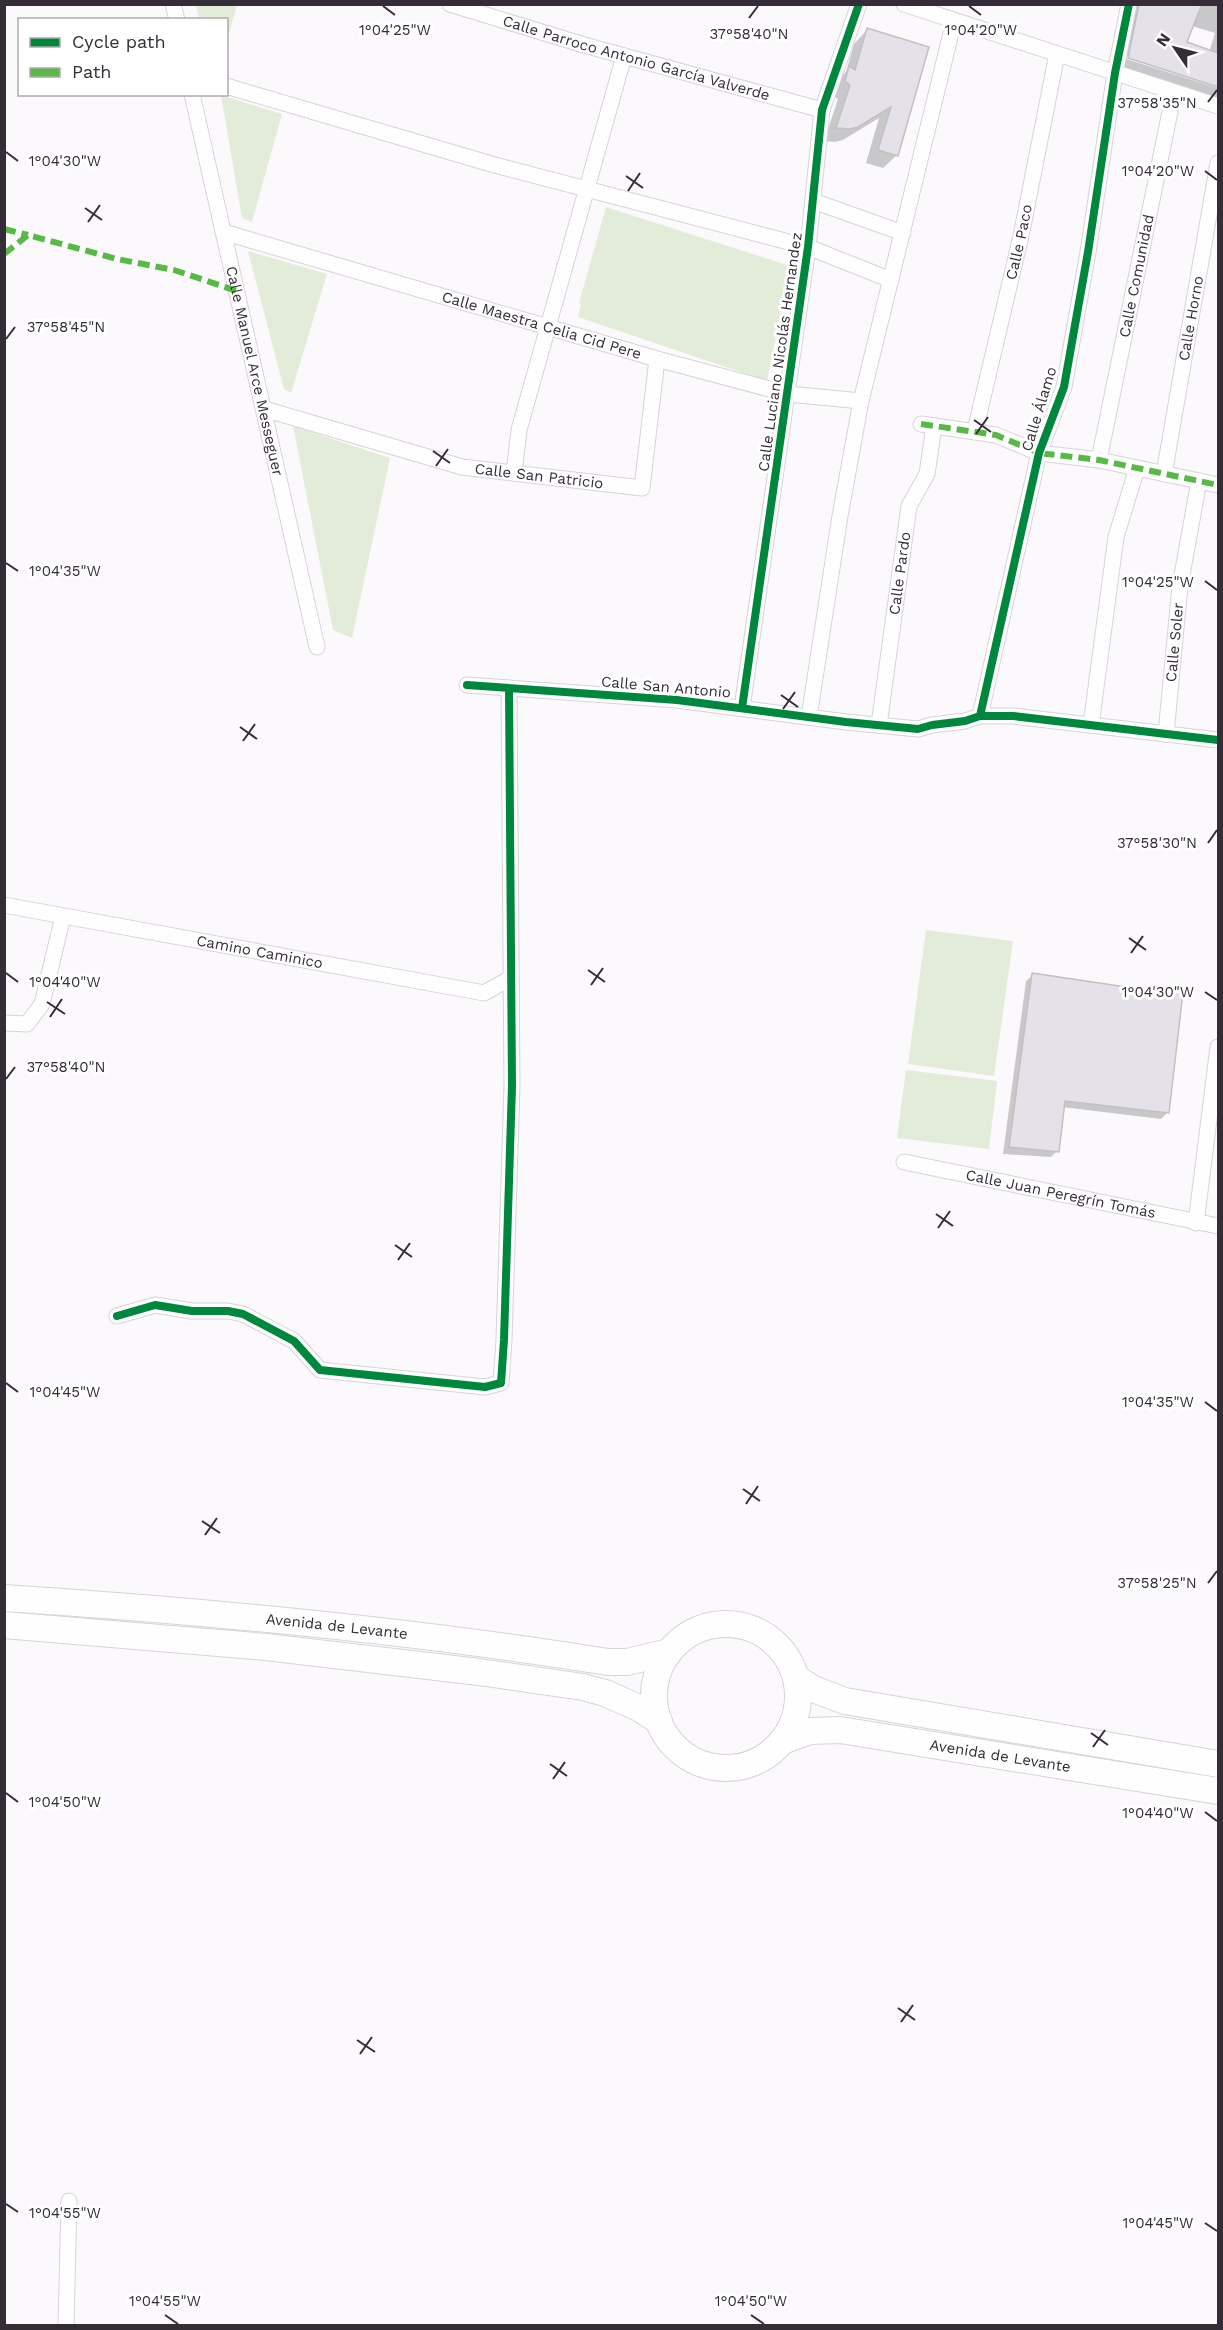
<svg xmlns="http://www.w3.org/2000/svg" width="1223" height="2330" font-family="'Work Sans',sans-serif">
<rect width="100%" height="100%" fill="#fbf9fc"/>
<path fill="#e3ebd9" d="M196,5h41l-10,35 -1,-20 -27,-1z
M221,95l61,19 -30,108 -10,-4z
M606,207l184,59 -23,115 -189,-64 3,-13 -2,-1z
M248,251l79,23 -36,119 -7,-4z
M293,426l97,32 -38,180 -19,-8z
M926,930l87,11 -19,135 -86,-12z
M906,1070l91,11 -8,68 -92,-11z"/>
<path fill="#0003" fill-rule="evenodd" d="M1123,4h95v81l-97,-31 -1,3 98,31v13l-100,-32zM1192,26l23,7 -6,19 -24,-9z
M867,30l60,18 -30,107 -14,13 -17,-5 13,-45 -36,22 -8,2 -11,-1 14,-42 -6,-4 4,-14 10,-9 8,-28z
M1033,975l134,138 -6,6 -99,-12 -5,44 -6,6 -48,-3 23,-173z"/>
<path fill="#e5e1e8" stroke="#c2bfc5" stroke-width="1.5" d="M1139,4h63l-15,38 31,11v34l-90,-29z
M867,28l62,19 -31,109 -20,-6 13,-43 -33,20 -8,2 -14,-1 14,-43 -5,-4 4,-15 6,4z
M1032,973l121,18 30,1 -14,121 -104,-12 -6,51 -50,-5z"/>
<g fill="none" stroke-linecap="round" stroke-linejoin="round">
<defs>
<g id="street">
<path d="M173,4l4,16"/>
<path id="s1" d="M450,4l134,41 238,65"/>
<path d="M904,4l314,102"/>
<path d="M226,86l265,78 317,83 83,33"/>
<path id="s2" d="M192,94l125,553"/>
<path d="M813,201l90,32"/>
<path id="s3" d="M223,232l434,127 131,35 73,7"/>
<path id="s4" d="M264,409l198,58 180,21 15,-129"/>
<path d="M921,424l75,11 43,18 60,7 119,25"/>
<path id="s5" d="M975,431l46,-195 36,-182"/>
<path id="s6" d="M1099,460l75,-368"/>
<path d="M514,473l5,-43 105,-374"/>
<path id="s7" d="M1164,474l54,-311"/>
<path d="M467,685l210,15 169,22 72,7 14,-4 33,-4 15,-5h33l205,24"/>
<path d="M742,708l66,-461 14,-137 37,-106"/>
<path d="M980,716l59,-263 25,-66 24,-135 27,-179 14,-69"/>
<path d="M809,717l31,-201 21,-115 93,-380"/>
<path id="s8" d="M879,725l30,-219 18,-32 7,-48"/>
<path d="M1091,725l25,-188 21,-69"/>
<path id="s9" d="M1166,734l14,-148 19,-105"/>
<path id="s10" d="M4,905l480,88 27,-15"/>
<path d="M4,1023l23,1 15,-20 21,-88"/>
<path id="s11" d="M904,1162l314,64"/>
<path d="M1196,1223l22,-176"/>
<path d="M117,1316l38,-11 37,6h36l15,3 51,27 26,29 165,17 16,-4 3,-43 8,-254 -3,-398"/>
<path d="M66,2326l3,-125"/>
</g>
<g id="primary">
<path id="s12" d="M4,1598c202,13 404,32 604,64h19l42,-10"/>
<circle cx="726" cy="1696" r="72"/>
<path d="M4,1625l262,22 213,25 104,15 22,6 34,15 20,13"/>
<path d="M796,1678l17,11 32,12 373,63"/>
<path id="s13" d="M782,1741l28,-10 30,-1 378,61"/>
</g>
</defs>
<use href="#street" stroke="#d7d3d9" stroke-width="17"/>
<use href="#primary" stroke="#d7d3d9" stroke-width="28"/>
<use href="#street" stroke="#fefeff" stroke-width="15"/>
<use href="#primary" stroke="#fefeff" stroke-width="26"/>
<path stroke="#58b947" stroke-width="6" stroke-dasharray="12 6" stroke-linecap="butt" d="M4,229l24,6
M4,254l24,-19 89,24 57,11 63,21
M921,424l75,11 43,18 60,7 119,25"/>
<defs>
<path id="cycleway" d="M467,685l210,15 169,22 72,7 14,-4 33,-4 15,-5h33l205,24
M742,708l66,-461 14,-137 37,-106
M980,716l59,-263 25,-66 24,-135 27,-179 14,-69
M117,1316l38,-11 37,6h36l15,3 51,27 26,29 165,17 16,-4 3,-43 8,-254 -3,-398"/>
</defs>
<use href="#cycleway" stroke="#fff" stroke-width="11"/>
<use href="#cycleway" stroke="#00873e" stroke-width="8"/>
</g>
<path fill="none" stroke="#342d37" stroke-width="2" d="M383,6l12,9M969,6l12,9M749,18l9,-12M1208,102l9,-12M6,152l12,9M1205,171l12,9M626,176l17,12M628,191l12,-18M85,208l17,12M88,222l12,-17M6,339l9,-12M974,420l17,12M976,434l12,-17M433,451l17,12M436,466l12,-17M6,563l12,8M1205,581l12,9M781,695l17,12M783,709l12,-17M240,727l17,12M243,741l12,-17M1208,843l9,-13M1129,938l17,12M1131,953l12,-17M588,970l17,12M6,973l12,9M591,985l12,-17M1205,992l12,8M47,1002l18,12M50,1017l12,-18M6,1079l9,-12M936,1214l17,12M938,1228l12,-17M395,1245l17,12M398,1260l12,-17M6,1383l12,9M1205,1402l12,9M743,1489l17,12M746,1504l12,-18M202,1521l18,12M205,1535l12,-17M1208,1583l9,-12M1091,1733l17,12M1093,1747l12,-17M550,1764l17,12M553,1779l12,-17M6,1793l12,9M1205,1812l12,9M898,2008l17,12M901,2022l12,-17M357,2040l18,12M360,2054l12,-17M6,2204l12,8M1205,2223l12,8M165,2315l13,9M751,2315l13,9"/>
<g text-anchor="middle" dominant-baseline="central" stroke-width="6" stroke-linejoin="round" paint-order="stroke">
<g font-size="15" fill="#342d37" stroke="#fff">
<text stroke="none"><textPath href="#s1" startOffset="194">Calle Parroco Antonio García Valverde</textPath></text>
<text stroke="none"><textPath href="#s5" startOffset="194">Calle Paco</textPath></text>
<text stroke="none"><textPath href="#s6" startOffset="188">Calle Comunidad</textPath></text>
<text stroke="none"><textPath href="#s7" startOffset="158">Calle Horno</textPath></text>
<text stroke="none"><textPath href="#s3" startOffset="332">Calle Maestra Celia Cid Pere</textPath></text>
<text transform="translate(780 352) rotate(-82)">Calle Luciano Nicolás Hernandez</text>
<text stroke="none"><textPath href="#s2" startOffset="284">Calle Manuel Arce Messeguer</textPath></text>
<text transform="translate(1039 409) rotate(-73)">Calle Álamo</text>
<text stroke="none"><textPath href="#s4" startOffset="284">Calle San Patricio</textPath></text>
<text stroke="none"><textPath href="#s8" startOffset="153">Calle Pardo</textPath></text>
<text stroke="none"><textPath href="#s9" startOffset="92">Calle Soler</textPath></text>
<text transform="translate(666 687) rotate(5)">Calle San Antonio</text>
<text stroke="none"><textPath href="#s10" startOffset="260">Camino Caminico</textPath></text>
<text stroke="none"><textPath href="#s11" startOffset="160">Calle Juan Peregrín Tomás</textPath></text>
<text stroke="none"><textPath href="#s12" startOffset="334">Avenida de Levante</textPath></text>
<text stroke="none"><textPath href="#s13" startOffset="222">Avenida de Levante</textPath></text>
</g>
</g>
<g font-size="15" text-anchor="middle" fill="#342d37" stroke="#fff" stroke-width="6" stroke-linejoin="round" paint-order="stroke">
<text x="395" y="35">1°04'25"W</text>
<text x="981" y="35">1°04'20"W</text>
<text x="749" y="39">37°58'40"N</text>
<text x="1157" y="108">37°58'35"N</text>
<text x="65" y="166">1°04'30"W</text>
<text x="1158" y="176">1°04'20"W</text>
<text x="66" y="332">37°58'45"N</text>
<text x="65" y="576">1°04'35"W</text>
<text x="1158" y="587">1°04'25"W</text>
<text x="1157" y="848">37°58'30"N</text>
<text x="65" y="987">1°04'40"W</text>
<text x="1158" y="997">1°04'30"W</text>
<text x="66" y="1072">37°58'40"N</text>
<text x="65" y="1397">1°04'45"W</text>
<text x="1158" y="1407">1°04'35"W</text>
<text x="1157" y="1588">37°58'25"N</text>
<text x="65" y="1807">1°04'50"W</text>
<text x="1158" y="1818">1°04'40"W</text>
<text x="65" y="2218">1°04'55"W</text>
<text x="1158" y="2228">1°04'45"W</text>
<text x="165" y="2306">1°04'55"W</text>
<text x="751" y="2306">1°04'50"W</text>
</g>
<rect width="1223" height="2330" fill="none" stroke="#342d37" stroke-width="12"/>
<rect x="18" y="18" width="210" height="78" fill="#ffffff" stroke="#aeabaf" stroke-width="1.5"/>
<rect x="30" y="38" width="30" height="9" fill="#00873e" stroke="#aeabaf" stroke-width="1.5"/>
<text x="72" y="48" font-size="18" fill="#342d37">Cycle path</text>
<rect x="30" y="68" width="30" height="9" fill="#58b947" stroke="#aeabaf" stroke-width="1.5"/>
<text x="72" y="78" font-size="18" fill="#342d37">Path</text>
<g transform="translate(1175 48) rotate(305)" stroke="#ffffff" stroke-width="4.5" paint-order="stroke">
<path d="M0-4.5L10 22L0 15L-10 22Z" fill="#342d37"/>
<text y="-9" font-size="16" font-weight="bold" text-anchor="middle" fill="#342d37">N</text>
</g>
</svg>
